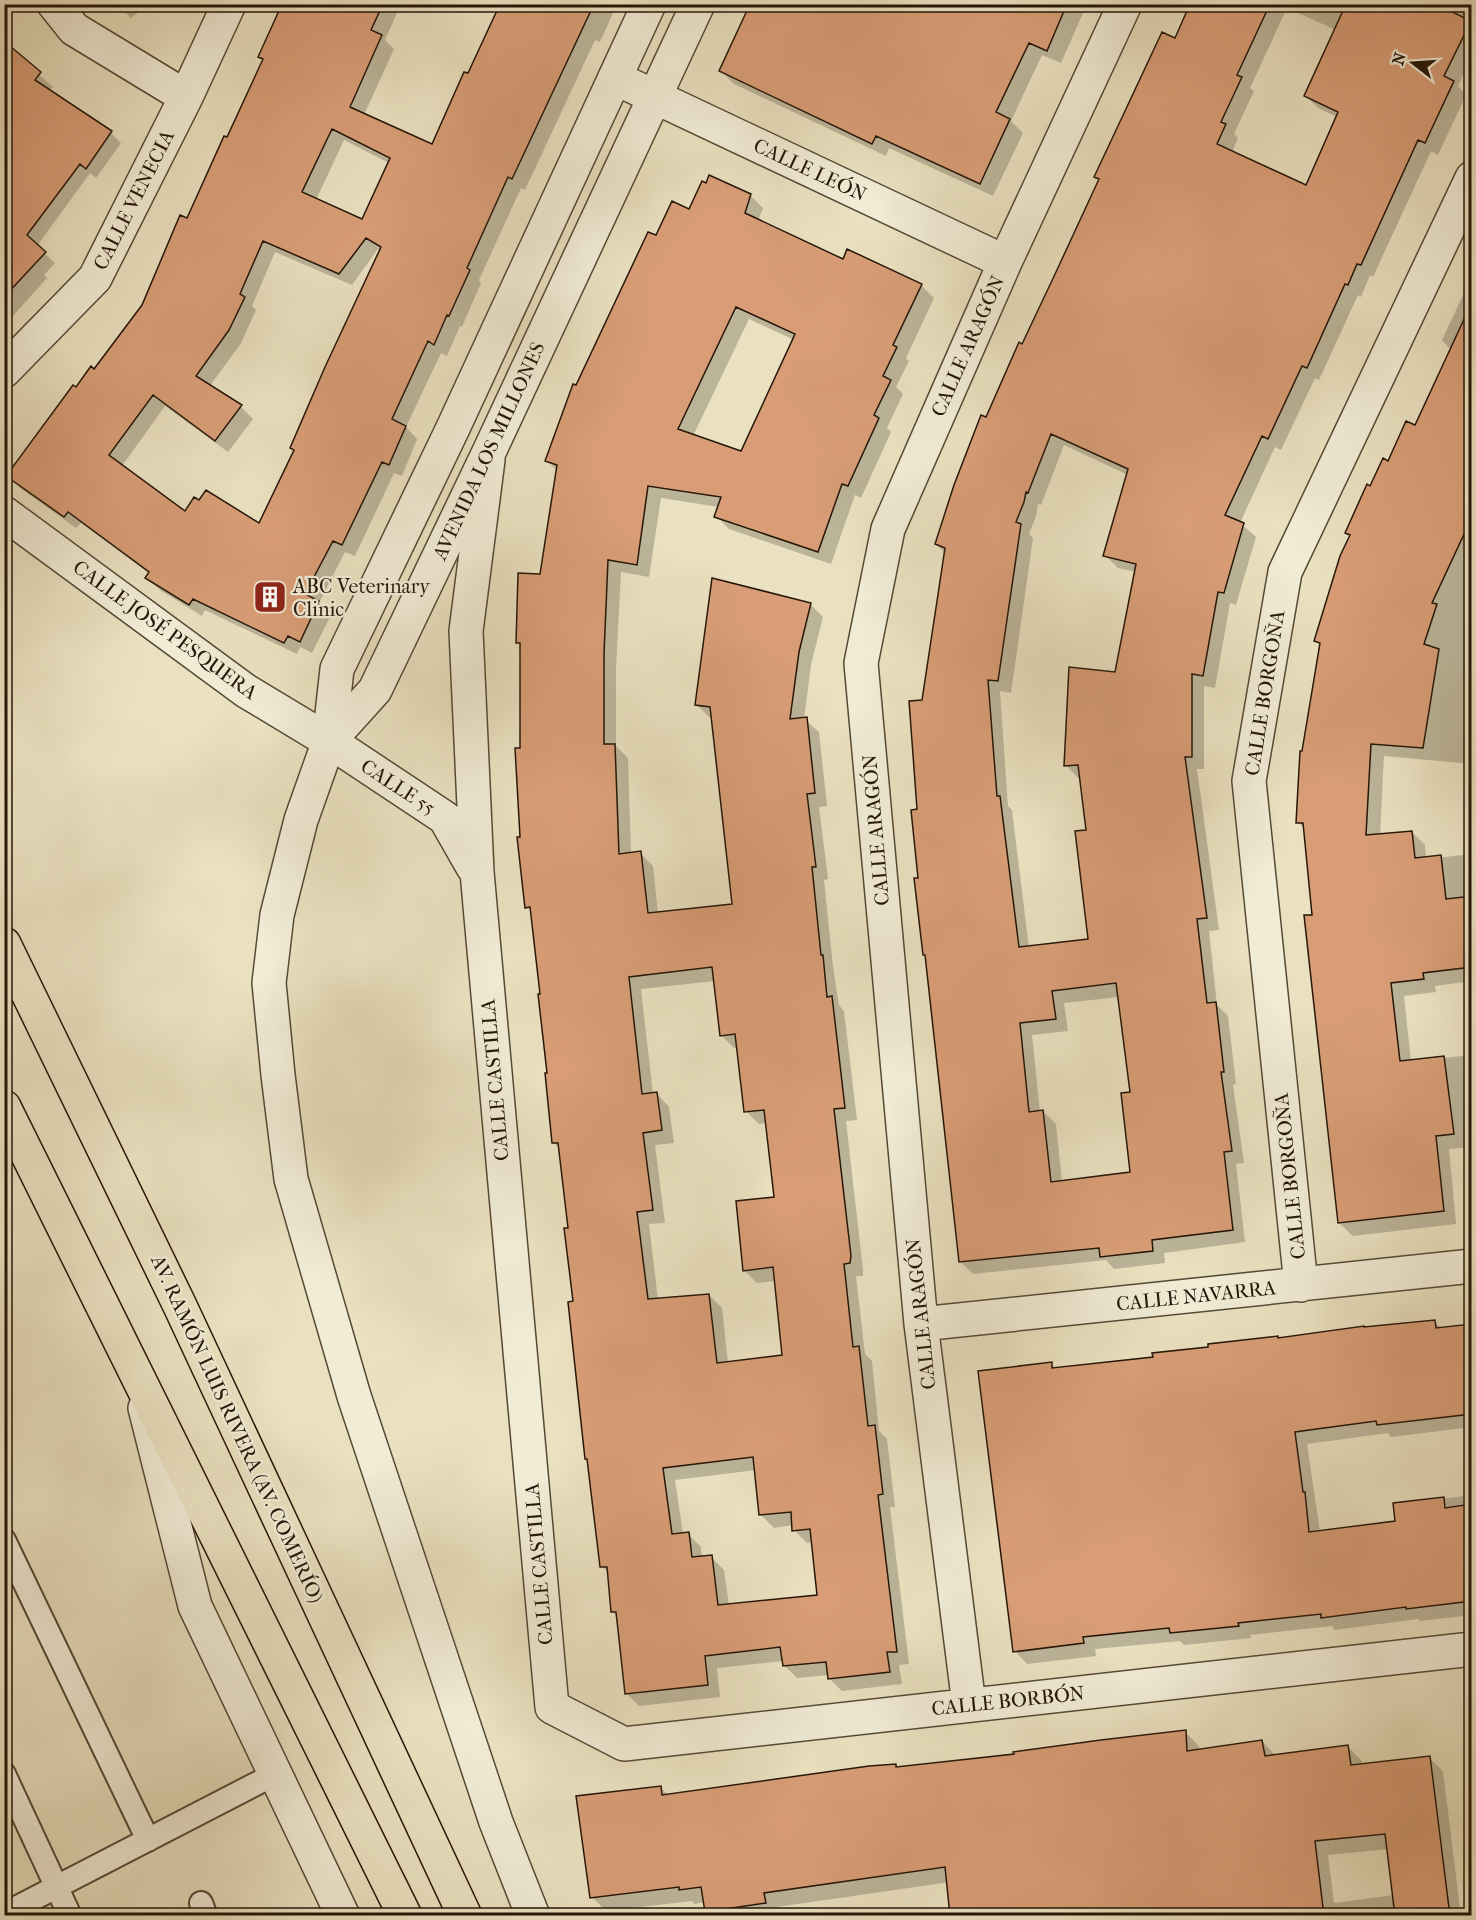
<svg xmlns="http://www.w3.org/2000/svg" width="1476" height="1920" font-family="'IM FELL French Canon',serif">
<rect width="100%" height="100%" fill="#eae1c0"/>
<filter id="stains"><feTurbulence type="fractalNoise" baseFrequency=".00333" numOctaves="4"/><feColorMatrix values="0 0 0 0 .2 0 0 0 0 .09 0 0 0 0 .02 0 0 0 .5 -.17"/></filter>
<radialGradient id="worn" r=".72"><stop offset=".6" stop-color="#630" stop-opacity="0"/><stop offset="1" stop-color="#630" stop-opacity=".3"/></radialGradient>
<path fill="#0003" fill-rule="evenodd" d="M117,4h32l-18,14z
M283,4h118l-16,36 9,9 -30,66 69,31 36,-71 32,-71h116l-17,38 -5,-2 -70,150 -4,-2 -42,92 2,3 -19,44 -2,-1 -13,30 -6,-3 -35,74 11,12 -15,37 -8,-3 -39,83 -10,-4 -26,51 12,12 -19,38 -12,-6 -3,7 -92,-44 -3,6 -42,-26 -13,-12 3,-4 -69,-51 -5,5 -56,-40 -12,-12 69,-88 18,-17 48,-66 85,-166 36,-78 -4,-5zM344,140l45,23 -27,58 -46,-21zM378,249l3,2 -89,197 3,3 -35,74 -74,-12 -64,-47 43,-60 63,46 25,-33 -12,-12 -31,-21 31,-43 15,-33 -4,-4 23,-54 77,33z
M962,4h125l-26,59 -19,-8 -31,66 12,12 -30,63 -104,-48 -3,8 -152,-72 -13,-13z
M1192,4h280v54l-14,28 8,9 -28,60 -7,-4 -58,126 -3,-2 -9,22 -3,-2 -39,85 -4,-2 -34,72 -6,-3 -35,76 16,14 -20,68 -6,-2 -15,85 -11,-2v83h-7l22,161 -10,1 8,74 11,11 8,68 -3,1 11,78 -8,1 9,78 -81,11 1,10 -51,6 -8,-9 -133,14 -13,-13 -40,-382 -1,-69 4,-108 23,-148 -10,-10 51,-125 113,-238 -4,-4 80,-137zM1287,8l49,22 -31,65 13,13 19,9 -30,70 -75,-35 6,-14 -4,-4 20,-43 -4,-3zM1064,445l64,30 -23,80 13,13 18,4 -20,102 -50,91 12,13h3l6,53 2,109 -60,8 -17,-138 -4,-4 -8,-115 11,2 22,-155 -4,-4 7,-18 2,-12 3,1zM1119,997l12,96 1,80 -70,9 -6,-58 -13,-13 -3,1 -8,-77 36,-4 -4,-28z
M4,43l49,44 -49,55z
M76,109l35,24 10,10 -25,35 -6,-5 -53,73 18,17 -11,12 3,3 -43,48v-126z
M750,195l13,13 -5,13 86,40 77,24 13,13 -28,60 3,3 -13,26 7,7 -16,34 4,4 -30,66 -6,-3 -24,69 -102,-35 -13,-13 3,-9 -58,-9 -12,79 -28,-5 -5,96v78l12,12 3,96 9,-1 13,13 5,48 75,-9 -20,-187 -4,-1 -13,-13 114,-100 13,13 -12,48 -7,54 15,13 8,74 -8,1 9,72 -4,1 9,87 6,38 5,6 13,109 -11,1 17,149v6h-7l9,78 7,7 7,70 8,8 8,68h-5l19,157 -10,1 3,19 -60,7 -13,-13v-3l-32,3 -13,-13v-4l-67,7 3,29 -81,9 -13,-13 -8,-76 -5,-5 -4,-39 -7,-7 -27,-263 -5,-74 -10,-80 -6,-6 -13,-148 -9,-83 -5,-5 -5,-69v-191l-5,-5 24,-67 16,-104 -10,-11 30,-73 80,-150 33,-26zM749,319l45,21 -52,113 -49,-17zM715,981l6,54 13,13 4,-1 8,64 13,13 8,-1 8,75 -31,72 13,13 19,-2 8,76 -56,6 -6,-55 -13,-13 -51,5 -9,-76 16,-1 -10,-78 19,-2 -5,-36 -12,-13h-4l-12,-105zM756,1470l5,45 13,13 19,-3 1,5 13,13 6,-1 6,54 -90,9 -5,-35 -13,-13 -9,1 -1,-11 -13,-13h-5l-8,-54z
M1470,280l2,484 -88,-8 -4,80 32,-4 13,13 1,14 46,-5v127l-37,5 1,6 -32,4 7,65 61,-6v92l-23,2 7,75 -103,12 -14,-13 -34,-394 -7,-7 6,-69 17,-107 -6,-5 36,-105 -4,-4 24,-44 45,-61 35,-77 -9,-10z
M1434,1321l8,8 30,-3v101l-81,10 -3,-4 -81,11 13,88 76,-10 -2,-17 78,-10v120l-52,6 -2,-2 -83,11 -3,-4 -82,9 1,3 -67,7 -4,-4 -85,8 1,7 -69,8 -12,-13 36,-287 5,5 99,-10 124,-20z
M1185,1732l14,14v4l63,-9 13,14 73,-8 14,14v5l67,-8 14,13 18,145h-441l-63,-35 -180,26 2,9h-68l-5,-5 -1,-9 -11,2 -2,-3 -86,10 -14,-14 68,-110 9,9 227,-31 2,3 117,-13zM1389,1849l5,46 -60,8 -6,-48z"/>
<path fill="#d89d76" stroke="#251608" stroke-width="1.5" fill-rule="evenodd" d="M282,4h101l-12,26 11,5 -32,72 82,37 32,-72 4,1 32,-69h94l-82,175 -4,-2 -41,91 3,2 -21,46 -2,-1 -13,30 -6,-4 -36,78 14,7 -17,39 -7,-3 -40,83 -9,-4 -28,53 14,7 -19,41 -12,-6 -4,7 -91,-44 -4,6 -44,-27 4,-6 -81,-60 -4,5 -58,-41 67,-91 3,2 15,-21 3,3 48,-64 38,-90 7,3 37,-82 3,1 36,-78 -5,-2zM332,129l58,29 -28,61 -60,-27zM366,238l15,9 -56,120 -35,81 4,2 -35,73 -53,-33 -7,10 -5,-3 -9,14 -76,-56 44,-60 62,46 27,-36 -46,-29 33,-46 16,-33 -5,-3 23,-53 76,33z
M750,4h317l-20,47 -18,-8 -33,69 14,7 -30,65 -104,-48 -4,8 -153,-73z
M1190,4h80l-33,71 5,2 -21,45 5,2 -9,20 89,41 32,-73 -34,-16 42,-92h90l35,17 -27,55 10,5 -29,62 -7,-3 -57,125 -4,-1 -9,21 -3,-1 -38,84 -5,-2 -34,73 -6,-3 -37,79 19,8 -20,70 -6,-1 -15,84 -11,-2v83h-7l22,161 -10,1 10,84 9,-1 8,70h-3l11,79 -8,1 9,78 -81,10 1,11 -53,6 -1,-9 -140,14 -34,-307h-2l-9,-77h4l-7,-68 6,-1 -8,-108 13,-1 23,-152 -10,-4 19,-59 27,-70 5,2 33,-75 3,2 34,-72 43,-93 -5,-2 31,-66 37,-79 13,6zM1051,434l77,35 -25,87 33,8 -21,108 -46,-5 -5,99 14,-1 8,65 -11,1 13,108 -69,8 -19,-151h-3l-9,-116 10,1 23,-157 -5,-2 8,-20 2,-10 2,1zM1116,983l14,109 -9,1 9,79 -79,10 -8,-72 -14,2 -9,-89 36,-4 -4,-28z
M4,41l37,31 -6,8 77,51 -26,38 -6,-5 -53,71 19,17 -42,45z
M709,175l42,19 -6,19 98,46 4,-10 75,35 -29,61 4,2 -14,29 8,4 -17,35 5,3 -31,68 -6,-2 -24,68 -104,-35 7,-20 -73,-11 -11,79 -29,-5 -4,94v90h11l4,110 22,-3 7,62 84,-9 -22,-197 -15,-2 17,-127 99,25 -12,49 -9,67 17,-2 8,76 -8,1 9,73h-4l9,88h2l4,42 5,-1 13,112 -11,1 17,147 -1,7 -6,1 9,83 6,-1 9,80 7,-1 8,69 -5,1 19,157h-10l3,20 -62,7 -2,-17 -43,4 -3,-19 -75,9 3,29 -83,9 -9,-82h-5l-4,-45h-7l-13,-108h-2l-17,-157 5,-1 -9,-73h4l-10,-85h-6l-7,-70h2l-9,-79h2l-10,-87 -5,1 -8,-71h3l-5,-89h5v-105h-4l2,-70 22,1 17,-109 -12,-4 28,-77 3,1 72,-153 8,3 16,-34 17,8 13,-28 4,2zM736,307l59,27 -54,117 -63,-22zM712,967l8,69 15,-2 9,78 20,-2 10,87 -38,4 7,70 30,-4 9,88 -65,8 -8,-69 -61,5 -11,-87 16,-2 -10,-77 19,-3 -5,-38 -15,2 -13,-117zM753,1457l6,58 32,-3 1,19 18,-2 7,66 -99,10 -6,-50 -20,2 -3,-25 -17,2 -9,-66z
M1472,302v215l-40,86 5,1 -13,40 15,5 -16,99 -52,-4 -5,91 46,-4 3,27 26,-3 5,44 26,-3v71l-49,6 1,6 -33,4 9,78 44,-5 10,78 -18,2 8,75 -106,12 -34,-308h8l-9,-92h-7l4,-72h2l18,-108 -6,-2 26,-85 10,-21 -5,-2 22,-49 3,2 13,-28 5,3 18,-40 9,4z
M1435,1320l1,8 36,-4v90l-95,11 -1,-4 -81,11 8,60h2l4,40 86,-11 -2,-18 51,-6 1,11 20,-3 7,54v42l-66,8v-2l-85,11v-4l-83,9 1,3 -69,7 -1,-5 -86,9 1,6 -71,9 -35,-281 74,-9v6l101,-11 -1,-4 56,-6v-3l70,-8v2l86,-12v1z
M1186,1730l1,21 75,-11 3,16 83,-11 3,20 79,-9 20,160h-55l-10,-82 -70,7 9,75h-374l-5,-49 -181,26 2,10 -61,9 -4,-25 -22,3v-3l-89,11 -14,-102 85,-10 1,9 207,-29 27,-2v3l118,-13 -1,-2 88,-12z"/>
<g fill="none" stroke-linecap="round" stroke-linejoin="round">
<defs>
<path id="service" d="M4,1540l144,300
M4,1774l66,142
M201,1903l5,13
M4,1914l271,-140"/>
<path id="minor" d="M54,4l20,25 112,68
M615,78l390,184
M4,371l91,-93 91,-181 43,-93
M488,460l-22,171 11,241 75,835 72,37 848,-95
M4,513l242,178 83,50 116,77 28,49
M1301,1285l-52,-504 36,-209 187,-394
M921,1324l551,-58
M145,1408l50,198 148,310
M969,1705l-48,-381 -60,-661 27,-134 117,-267 120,-258"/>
<path id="tertiary" d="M329,741l46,-51 114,-238 209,-448
M533,1916l-37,-94 -142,-426 -63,-217 -13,-104 -9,-92 8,-68 24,-95 28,-79 8,-72 116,-241 196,-424"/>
<path id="primary" d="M4,944l176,362 285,610
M4,1107l401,809"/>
</defs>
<use href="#service" stroke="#564936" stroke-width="26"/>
<use href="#minor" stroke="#564936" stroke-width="36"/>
<use href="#tertiary" stroke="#564936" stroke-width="36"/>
<use href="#primary" stroke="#251608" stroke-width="36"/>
<use href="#service" stroke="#f1ecd6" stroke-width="22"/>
<use href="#minor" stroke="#f1ecd6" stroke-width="33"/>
<use href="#tertiary" stroke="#f1ecd6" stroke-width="33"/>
<use href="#primary" stroke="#eae1c0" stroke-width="33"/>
</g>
<defs>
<symbol id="building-square" viewBox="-11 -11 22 22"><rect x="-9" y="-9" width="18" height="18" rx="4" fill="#8f2418" stroke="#f1ecd6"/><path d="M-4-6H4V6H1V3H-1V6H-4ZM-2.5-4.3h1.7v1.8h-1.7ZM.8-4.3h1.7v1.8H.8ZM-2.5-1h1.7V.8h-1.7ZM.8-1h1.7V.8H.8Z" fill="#fff"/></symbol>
</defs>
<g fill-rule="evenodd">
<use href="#building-square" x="251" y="578" width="38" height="38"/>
</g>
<g text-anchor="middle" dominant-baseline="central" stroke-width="4.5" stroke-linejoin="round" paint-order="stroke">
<g font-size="20" fill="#251608" stroke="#f1ecd6">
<text transform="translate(810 170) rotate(25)">CALLE LEÓN</text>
<text transform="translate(134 200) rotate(-63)">CALLE VENECIA</text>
<text transform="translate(968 346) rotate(-66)">CALLE ARAGÓN</text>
<text transform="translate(489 451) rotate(-65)">AVENIDA LOS MILLONES</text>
<text transform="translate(165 630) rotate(36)">CALLE JOSÉ PESQUERA</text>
<text transform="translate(1265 693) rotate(-81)">CALLE BORGOÑA</text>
<text transform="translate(398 787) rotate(33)">CALLE 55</text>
<text transform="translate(876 830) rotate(-95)">CALLE ARAGÓN</text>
<text transform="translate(495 1080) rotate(-95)">CALLE CASTILLA</text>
<text transform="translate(1290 1176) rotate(-96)">CALLE BORGOÑA</text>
<text transform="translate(1196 1296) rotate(-6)">CALLE NAVARRA</text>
<text transform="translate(921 1314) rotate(-96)">CALLE ARAGÓN</text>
<text transform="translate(237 1429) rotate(65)">AV. RAMÓN LUIS RIVERA (AV. COMERÍO)</text>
<text transform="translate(539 1564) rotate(-95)">CALLE CASTILLA</text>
<text transform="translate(1008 1701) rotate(-6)">CALLE BORBÓN</text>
</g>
<g font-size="20" fill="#251608" stroke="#f1ecd6" text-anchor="start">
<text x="293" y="586">ABC Veterinary<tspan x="293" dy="23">Clinic</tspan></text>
</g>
</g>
<rect width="1476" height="1920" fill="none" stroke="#eae1c0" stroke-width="24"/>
<rect x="6" y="6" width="1464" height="1908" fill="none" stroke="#251608" stroke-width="3"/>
<rect x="12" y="12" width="1452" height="1896" fill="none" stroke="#251608" stroke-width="1.5"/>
<g transform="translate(1413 63) rotate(287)" stroke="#f1ecd6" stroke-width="4.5" paint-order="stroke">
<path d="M0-4.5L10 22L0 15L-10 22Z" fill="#251608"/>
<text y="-9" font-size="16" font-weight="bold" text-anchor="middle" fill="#251608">N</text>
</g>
<rect width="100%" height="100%" filter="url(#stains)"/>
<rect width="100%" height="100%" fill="url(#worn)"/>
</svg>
